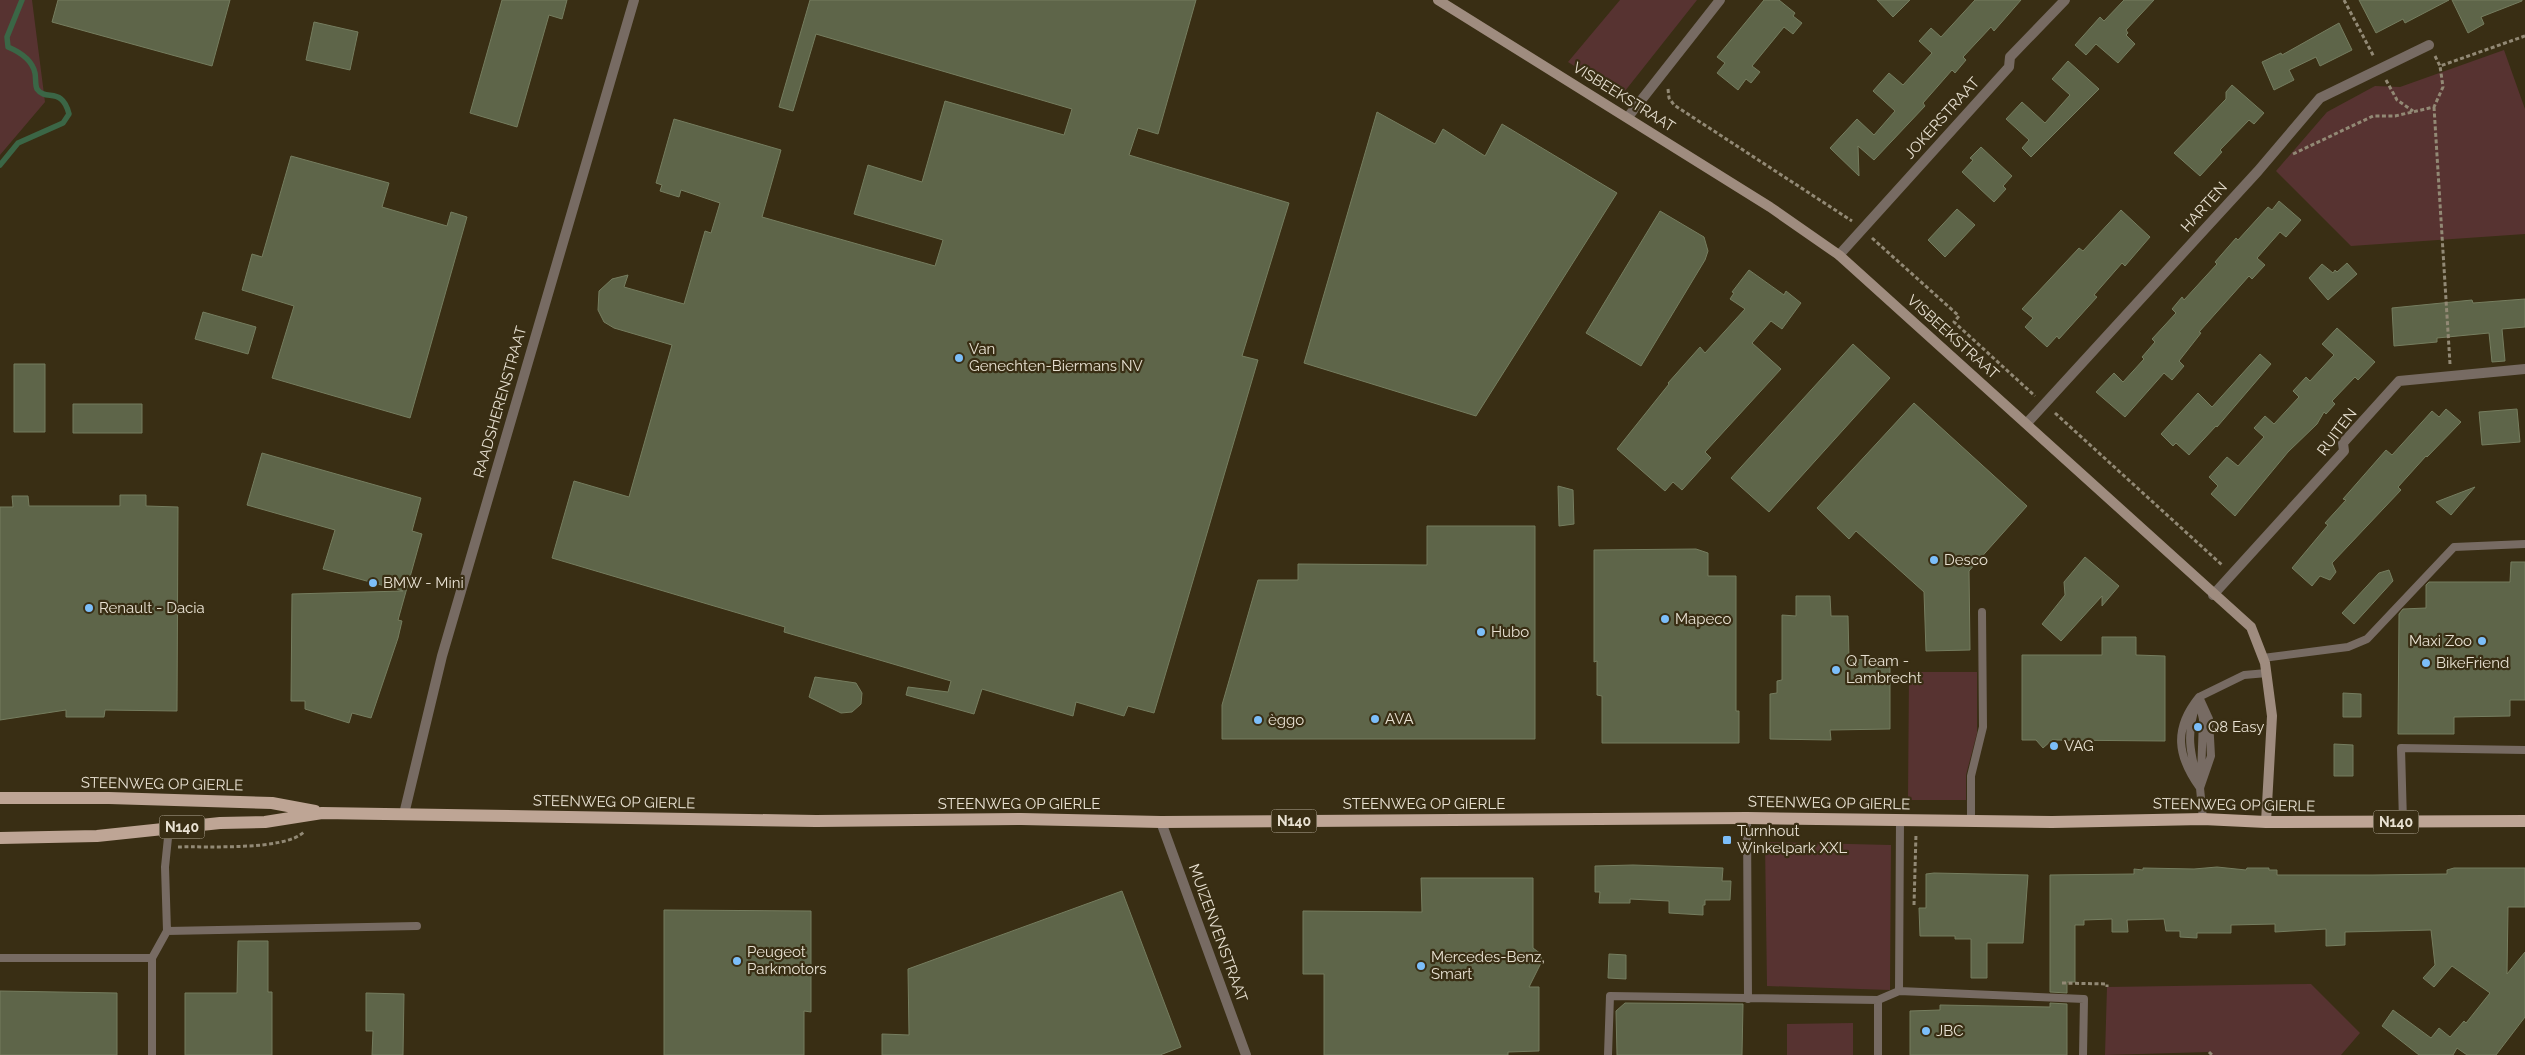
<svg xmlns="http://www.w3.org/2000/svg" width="2525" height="1055" font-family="Raleway,sans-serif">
<rect width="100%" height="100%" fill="#392e14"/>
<path fill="#573331" d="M0,0h32l13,102 -45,53z
M1620,0h77l-76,96 -53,-34z
M2504,50l21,59v125l-174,12 -75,-75 51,-59 48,-26 25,1z
M1909,672h68v61l-11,42v25h-58z
M1765,842l126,3 -1,145 -123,-4z
M2311,984l49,49 -19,22h-129l-3,-3 -104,3 2,-68z
M1853,1023v32h-66v-31z"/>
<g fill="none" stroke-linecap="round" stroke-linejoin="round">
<path stroke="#3b6646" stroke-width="5.5" d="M0,165l18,-22 45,-20 6,-9c-7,-28 -23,-12 -32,-25 -2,-4 -1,-11 -2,-16 -3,-14 -15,-21 -27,-26l-1,-10 15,-37"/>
</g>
<path fill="#5e6549" stroke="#757d5f" d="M58,0h172l-18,66 -160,-44z
M502,0h65l-5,19 -13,-4 -32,112 -47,-14z
M810,0h386l-38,134 -20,-6 -9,27 160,48 -47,153 16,4 -104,353 -26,-7 -4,10 -48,-14 -3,14 -91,-27 -8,25 -68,-19 2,-8 40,5 3,-11 -167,-49 1,-5 -233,-69 22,-77 55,16 43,-152 -58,-17 -10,-6 -6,-12 1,-19 13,-12 16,-4 -4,12 60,17 21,-73 6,2 9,-30 -39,-13 -2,7 -19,-6 2,-6 -6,-2 18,-64 107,31 -19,67 173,49 8,-26 -89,-26 14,-49 54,17 23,-81 119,34 8,-26 -256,-75 -23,77 -14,-4z
M1764,0h15l16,13 -2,3 9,7 -9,11 -9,-7 -32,39 8,6 -9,11 -5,-4 -8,11 -21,-17 8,-10 -8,-6z
M1877,0h33l-17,17z
M1975,0h46l-27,31 -3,-4 -28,30 3,3 -11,13 -3,-3 -29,33 2,3 -51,54 -16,-14 1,30 -29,-28 27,-29 17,16 21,-24 -22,-20 16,-18 14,12 29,-32 -13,-12 12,-13 10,9z
M2124,0h30l-28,30 2,3 -2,2 9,9 -17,19 -22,-19 -10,11 -11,-10 25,-28 4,4z
M2359,0h90l-44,23 -2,-4 -27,14z
M2452,0h70v1l-41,16 3,7 -16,9z
M314,22l44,10 -8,38 -44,-10z
M2339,23l13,27 -32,16 -4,-9 -27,13 5,10 -20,10 -12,-28 19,-9 1,2z
M2068,61l31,28 -68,68 -9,-9 7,-8 -23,-21 16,-17 23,21 25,-28 -18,-16z
M2232,85l32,28 -10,11 -5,-4 -29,30 2,2 -22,24 -26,-23 52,-54v-7z
M1377,112l58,32 8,-15 42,27 17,-32 115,69 -141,223 -172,-53z
M1981,147l31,29 -9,10 3,3 -12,13 -32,-30 11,-12 -3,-2z
M291,156l98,27 -7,24 65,19 4,-14 16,5 -57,201 -138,-40 22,-72 -52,-16 10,-36 10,3z
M2279,201l22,19 -15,17 -6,-5 -23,26 8,7 -13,14 -3,-3 -50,56 2,1 -22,28 5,5 -12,14 -8,-7 -39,44 -29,-25 18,-19 9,9 21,-23 -2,-2 13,-15 -3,-3 24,-26 -4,-4 10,-12 2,3 33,-36 -2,-2 21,-24 2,2 30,-33 4,3z
M1957,209l18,16 -30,32 -17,-17z
M2121,210l29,27 -25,29 -3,-3 -28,32 3,2 -38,42 -2,-3 -10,11 -22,-20 8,-9 -11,-9 57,-61 4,3z
M1660,211l44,26 4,14 -3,9 -64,106 -55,-33z
M2347,263l10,11 -29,26 -19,-22 13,-14 11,9 2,-3 2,2z
M1749,270l35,25 2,-4 15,12 -19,26 -11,-8 -19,22 29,26 -76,83 6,6 -29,32 -9,-8 -8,9 -48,-42 52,-65 -1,-1 32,-36 5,6 40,-44 -15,-10 4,-6 -2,-1z
M2525,299v28l-23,2 3,32 -13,1 -3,-29 -52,5v4l-43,4 -2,-38 80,-8 1,3z
M203,312l53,15 -8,27 -53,-15z
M2337,328l38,34 -17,18 -3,-3 -23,24 3,3 -9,10 -2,-2 -7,12 -29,28 -53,64 -24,-22 7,-8 -9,-9 18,-20 11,9 26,-29 -10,-9 11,-12 9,8 25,-27 -6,-6 13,-14 4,4 24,-26 -12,-11z
M1853,344l37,34 -121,134 -38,-34z
M2260,354l11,10 -54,63 -1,-1 -27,29 -13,-12 -3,3 -12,-12 37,-41 14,14z
M14,364h31v68h-31z
M1914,403l113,103 -58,65 1,79 -44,1 -2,-59 -68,-61 -7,8 -32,-31z
M73,404h69v29h-69z
M2446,409l15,13 -34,35 -1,-1 -28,31 3,3 -69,73 4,9 -6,8 -10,-4 -8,10 -20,-18 36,-43 -3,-2 21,-23 -3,-1 43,-49 6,5 40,-44 7,6z
M2517,409l3,33 -38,3 -3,-33z
M262,453l159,45 -9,33 10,3 -24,86 4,1 -4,17 -27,80 -19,-5 -3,10 -44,-14v-8h-14l1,-107 111,-3 -80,-22 12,-39 -88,-25z
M1558,486l15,4 1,34 -15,2z
M2475,487l-24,28 -15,-13z
M120,495h26v11l32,1 -1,204 -72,-1 -1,7h-38v-7l-66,10v-213h13l-1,-11h16l1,10h91z
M1427,526h108v213h-313v-34l36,-125h40v-16l129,1z
M1696,549l12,4v23h28v135h3v32h-137v-47l-5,-1v-34l-3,1v-112z
M2085,557l34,29 -17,20v-10l-41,45 -19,-17 23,-29 -1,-13z
M2511,562h14v138h-15v16l-56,1v17h-56l1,-120 4,-5 23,-1v-23l3,-3h81z
M2389,570l4,11 -39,43 -12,-11 37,-40z
M1796,596h34l1,20h17l1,44 41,-1v70l-60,1 1,10 -61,-1v-45l7,-1v-12l5,-1v-65l14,1z
M2102,637h34v18l29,1v85l-113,-1 -9,8 -7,-8h-14v-85h80z
M815,677l41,6 6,10 -1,11 -9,8 -11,1 -32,-16z
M2343,693l18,1v23h-18z
M2334,744l19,1v31h-19z
M1633,865l90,3 -1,13h9l-1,19h-25v5h-2v10l-34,-2v-12l-39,-2v4h-31l1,-11h-5v-26z
M2217,867l29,3 1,-2h22v2h8v5h96l74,-1v-4l7,-2h71v39h-17l-1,67 18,-22v65l-29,38h-29l-10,-7 -4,7h-34l-37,-29 11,-16 38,28 8,-10 11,9 14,-16 2,2 24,-30 -38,-27 -18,21 -11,-9 12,-13 -4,-35 -86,2v13l-19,1v-17l-51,3v-8l-44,1v8h-34v5l-17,-1v-6h-14l-2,-12 -37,1 1,12h-16v-13l-28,1v5h-9v57h-8v11l-17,-1v-117l84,-1v-5l9,1v-2l51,1z
M1934,873l94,2 -5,68h-36v35h-16v-39h-16v-3h-35l-1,-28h7v-34z
M1421,878h112v70l8,6 1,7 -13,26h10v64l-31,1v3h-184v-81h-21v-63l119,1z
M1122,891l59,156 -21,8h-278v-21l27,1 -1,-66z
M664,910l147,1v101l-7,-1v44h-140z
M238,941h30v51h4v63h-87v-62h52z
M1609,954l17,1v24l-18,-1z
M0,991l117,2v62h-117z
M366,993l38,1 -1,61h-31l1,-24h-7z
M1625,1003l118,1 -1,51h-125l-1,-44z
M2050,1003l17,1v51h-157v-44l30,-1v-5l110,2z"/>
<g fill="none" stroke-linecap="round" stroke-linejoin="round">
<path stroke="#928975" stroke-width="3" stroke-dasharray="4 2.5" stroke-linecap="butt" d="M2344,0l30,57
M2435,56l5,10 85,-30
M2386,80l11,20 16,11
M1668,89l1,9 5,7 178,116
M2434,107l16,257
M2293,154l80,-38h22l39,-9 9,-20 -3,-21
M1872,238l87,78 -5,6 81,74
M2055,413l167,152
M178,847c29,-1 106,4 126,-15
M1914,905l2,-71
M2062,983l45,1v3
M2209,1052l3,3"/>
<path stroke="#776b63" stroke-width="8" d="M2263,658l85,-11 19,-8 87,-92 71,-3
M2199,697c-26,32 -22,59 1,91
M2196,705c-10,29 -6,47 2,77
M2200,706l3,13 -2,57
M1747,818l1,181
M2203,819l-3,-31 11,-32 -2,-37 -10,-22 45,-22 23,-2
M1971,821v-45l12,-49 -1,-115
M2403,822l-2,-74 124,2
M167,931l250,-5
M0,958h152v97
M152,958l15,-27 -2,-64 4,-39
M1899,991l1,-171
M1608,1055l2,-59 268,4 21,-9 185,8 -1,56
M1878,1055v-55"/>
<path stroke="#776b63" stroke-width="10" d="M1628,117l92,-117
M1839,255l170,-188 1,-10 55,-57
M2027,423l231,-252 62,-73 109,-53
M2213,595l131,-144 -1,-8 56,-62 126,-12
M404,814l38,-158 192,-656
M1161,822l85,233"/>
<path stroke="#9f8c7f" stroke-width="10" d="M1438,0l332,207 69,48 412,372 14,36 7,53 -6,106"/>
<path stroke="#bea595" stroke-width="12" d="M0,798h109l163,5 43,8
M0,838l97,-2 123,-13 45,-1 57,-9 494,8 205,-2 140,3 586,-4 305,4 151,-3 63,3 259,-1"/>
</g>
<g fill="#7cbef9" stroke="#392e14" stroke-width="2">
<circle cx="959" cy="358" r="5"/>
<circle cx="1934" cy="560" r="5"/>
<circle cx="373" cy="583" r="5"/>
<circle cx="89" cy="608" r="5"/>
<circle cx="1665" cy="619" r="5"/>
<circle cx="1481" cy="632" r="5"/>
<circle cx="2482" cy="641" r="5"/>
<circle cx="2426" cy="663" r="5"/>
<circle cx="1836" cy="670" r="5"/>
<circle cx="1375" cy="719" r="5"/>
<circle cx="1258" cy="720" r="5"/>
<circle cx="2198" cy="727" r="5"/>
<circle cx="2054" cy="746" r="5"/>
<rect x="1722" y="835" width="10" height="10" rx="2.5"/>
<circle cx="737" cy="961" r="5"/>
<circle cx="1421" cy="966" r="5"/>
<circle cx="1926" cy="1031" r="5"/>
</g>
<g text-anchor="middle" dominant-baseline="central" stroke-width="4.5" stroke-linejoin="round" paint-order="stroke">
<g fill="#392e14" stroke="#b4ab99" stroke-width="1">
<rect x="1271.5" y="809.5" width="45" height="23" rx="4"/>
<rect x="2373.5" y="810.5" width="45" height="23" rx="4"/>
<rect x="159.5" y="815.5" width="45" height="23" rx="4"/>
</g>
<g font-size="14" font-weight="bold" fill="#e8e1d2">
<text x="1294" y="821">N140</text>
<text x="2396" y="822">N140</text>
<text x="182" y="827">N140</text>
</g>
<g font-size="15" fill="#e8e1d2" stroke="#392e14">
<text transform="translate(1624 97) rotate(32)">VISBEEKSTRAAT</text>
<text transform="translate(1942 118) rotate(-48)">JOKERSTRAAT</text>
<text transform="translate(2204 207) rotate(-48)">HARTEN</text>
<text transform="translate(1953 337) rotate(42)">VISBEEKSTRAAT</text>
<text transform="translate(500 402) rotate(-74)">RAADSHERENSTRAAT</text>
<text transform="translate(2337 432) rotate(-53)">RUITEN</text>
<text transform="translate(162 784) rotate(1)">STEENWEG OP GIERLE</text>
<text transform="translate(614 802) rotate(1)">STEENWEG OP GIERLE</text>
<text transform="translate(1829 803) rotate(1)">STEENWEG OP GIERLE</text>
<text x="1019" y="804">STEENWEG OP GIERLE</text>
<text x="1424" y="804">STEENWEG OP GIERLE</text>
<text transform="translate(2234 805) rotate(1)">STEENWEG OP GIERLE</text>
<text transform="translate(1218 933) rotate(70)">MUIZENVENSTRAAT</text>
</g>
<g font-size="15" fill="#e8e1d2" stroke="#392e14" text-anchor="start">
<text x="969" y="349">Van<tspan x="969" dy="17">Genechten-Biermans NV</tspan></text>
<text x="1944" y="560">Desco</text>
<text x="383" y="583">BMW - Mini</text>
<text x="99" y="608">Renault - Dacia</text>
<text x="1675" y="619">Mapeco</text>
<text x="1491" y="632">Hubo</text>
<text x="2472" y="641" text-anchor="end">Maxi Zoo</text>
<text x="1846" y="661">Q Team -<tspan x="1846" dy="17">Lambrecht</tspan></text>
<text x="2436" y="663">BikeFriend</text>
<text x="1385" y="719">AVA</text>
<text x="1268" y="720">èggo</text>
<text x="2208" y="727">Q8 Easy</text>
<text x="2064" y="746">VAG</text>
<text x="1737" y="831">Turnhout<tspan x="1737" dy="17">Winkelpark XXL</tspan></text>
<text x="747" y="952">Peugeot<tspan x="747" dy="17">Parkmotors</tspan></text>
<text x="1431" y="957">Mercedes-Benz,<tspan x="1431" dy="17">Smart</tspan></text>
<text x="1936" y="1031">JBC</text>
</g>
</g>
</svg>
